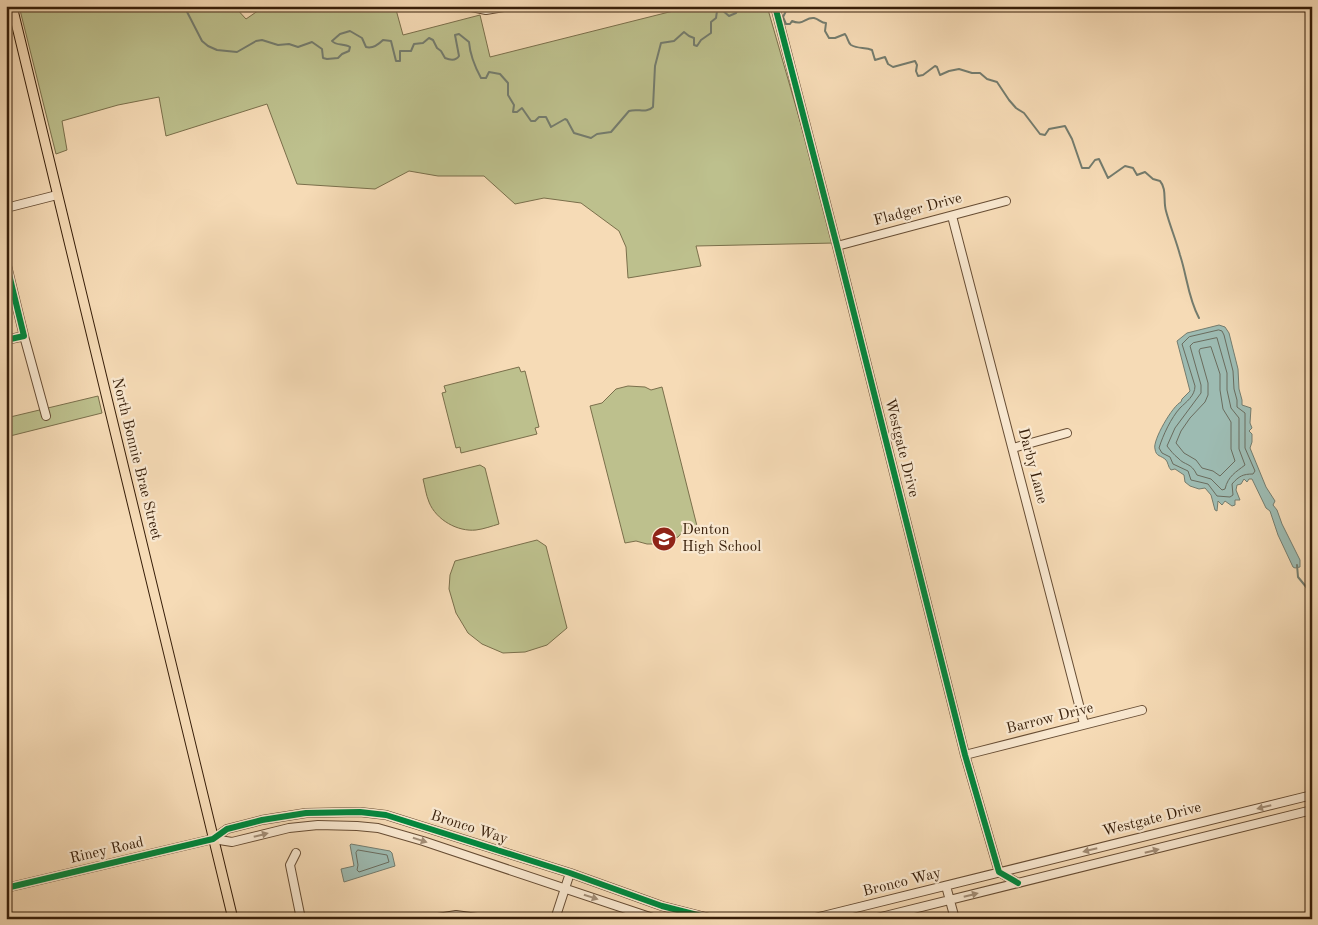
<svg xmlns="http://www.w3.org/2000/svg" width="1318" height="925" font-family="'Old Standard TT',serif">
<rect width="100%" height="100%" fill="#f6dbb6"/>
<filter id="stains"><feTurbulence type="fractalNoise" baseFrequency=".004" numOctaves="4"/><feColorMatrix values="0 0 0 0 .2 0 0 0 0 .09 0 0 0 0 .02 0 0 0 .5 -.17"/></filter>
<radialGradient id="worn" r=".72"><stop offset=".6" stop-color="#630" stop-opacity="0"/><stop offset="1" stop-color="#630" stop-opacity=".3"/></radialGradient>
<path fill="#bdc08d" stroke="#7a6f4b" d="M19,6h215l12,13 19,-13h130l8,29 77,-20 10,42 203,-51h74l68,237 -139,3 5,20 -73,12 -2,-31 -7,-16 -38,-28 -37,-5 -29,6 -31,-28h-46l-29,-5 -34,18 -78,-5 -30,-80 -101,32 -7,-39 -41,8 -56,16 5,29 -11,4z
M519,367l2,5 4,-1 14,56 -4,1 2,6 -76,19 -1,-6 -4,1 -14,-55 4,-1 -2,-6z
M628,386l17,1 6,3 11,-3 35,139 -12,3 -7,8 -15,7h-16l-11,-3 -11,2 -35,-137 12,-3 14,-14z
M98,396l4,17 -96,24v-19z
M480,465l5,3 14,56c-7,2 -15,5 -23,6 -18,2 -40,-10 -47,-28 -3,-7 -4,-15 -6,-23z
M537,540l9,6 21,82 -20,17 -22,7 -22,1 -21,-9 -14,-11 -12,-20 -7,-24 1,-14 5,-14z"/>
<path fill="#9dbbb2" stroke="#747c6e" d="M1219,325l6,2 4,6 9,36 1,20 3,11v5l9,3 -1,15 2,5 -3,3 3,3v8l-2,6 16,39 9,14 -2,4 4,5 5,14 18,36v7l-5,1 -2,-1 -15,-32 -8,-24 -4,-3 -14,-29h-3l-2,3 -3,-3 -3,5 -4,1 -1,5 4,10h-5v5l-3,1 -7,-5 -3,4 -4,-4 -1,10 -2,-1 -4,-15 -6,-7 -6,1 -9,-3 -5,-4 -1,-7 -9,-6 -4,1c-3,-3 -3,-8 -5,-10 -5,-5 -10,-3 -11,-11 -3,-8 18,-44 26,-47l1,-3 8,-8 -13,-50 10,-8z
M351,844l39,7 2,2 3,13 -51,16 -3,-13 13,-3 -4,-21z"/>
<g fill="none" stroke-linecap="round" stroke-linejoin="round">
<path stroke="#6a6c5e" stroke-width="1" d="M1219,330l3,1 2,4 9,36 1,18 3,11v7l8,6v35l10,23 -2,3c-10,0 -14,2 -21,10l1,11 -3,2 -13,-1 -9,-12 -17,-4 -3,-9 -15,-7 -3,-7 -8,-4 -3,-5c4,-13 12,-30 21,-40 6,-6 15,-12 15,-22l-13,-42 7,-7z
M1217,338l10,35v17l4,18 8,10v31l6,16c-9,7 -17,11 -20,24l-3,1 -11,-11 -14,-4c-6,-13 -12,-9 -19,-17 -4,-3 -8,-8 -11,-12l8,-18 26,-35v-8l-11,-39 3,-3z
M1211,347l9,27v16l3,19 8,13v27l4,12 -15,15 -7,-5 -11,-3 -6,-8 -12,-7 -8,-10 5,-12 9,-13 15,-16 3,-7v-12l-9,-32 1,-2z
M358,850l29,5 2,7 -30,10 -2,-2 1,-5 -2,-12z"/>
<path stroke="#747c6e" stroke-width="2" d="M184,6l18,35 6,5 9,4 20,2 19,-11 6,-1 16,5 11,-1 9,3 14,-5 10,7 1,9 4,1 11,-1 4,-4 7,-3 1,-4c-6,-4 -14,-1 -18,-6l8,-7 10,-3 12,7 4,9c7,2 13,-3 17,-7l8,1 5,20h4v-10h11l3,-7 9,-1 6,-5 4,2 4,8 4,3 4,7c5,2 11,3 14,-2l-4,-21 4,-1 10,8c1,12 6,25 12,36h5l3,-6 11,2 8,9v12l6,10 -1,7h4l5,-4 9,13h4l4,-4h7l5,10 14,-8 2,1 7,13 17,5 6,-4 14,-2 18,-21c9,-3 17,3 24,-4l2,-41 6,-23 13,-2 10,-9 5,4 5,2v7l3,1 4,-6 10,-7v-11l5,-4 1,-7 5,-1 7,6 7,-3 3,-6 5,-1
M764,6h4
M784,6l2,5 -3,6 3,7h4l2,-3c11,5 13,-4 22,-3 5,1 7,5 12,5l-1,8 4,7h6l10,-4c3,4 3,9 6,11 7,4 14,2 21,5l3,10 10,-3 3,7 5,3 22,-6 2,4 -1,6 2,5 5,-1 12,-9 2,1 3,8 9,-4 10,-2 13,4h8l7,6 10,3 12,18 7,8 8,5 16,21 5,1 4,-6 16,-3 7,13 10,29h7l6,-8 4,-1 9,19 17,-12 8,2 4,7 8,-3 8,7 7,2c7,8 3,20 6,30 4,15 10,29 14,44 7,21 8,43 19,63
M1297,565l1,12 9,11 5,11"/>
<defs>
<path id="minor" d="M467,6l19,4 24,-4
M775,6l62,240 128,509 34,117 19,11
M6,208l51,-13
M952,216l132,508
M837,246l169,-45
M6,262l18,74 -18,4
M24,336l22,80
M1013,448l54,-15
M965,755l177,-45
M213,839l19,3 57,-14 29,-3 39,1 21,2 45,13 233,78
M296,853l-6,12 11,54
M946,886l9,33
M6,888l207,-49 14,-10 35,-9 44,-7 54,-1 26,3 184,58 92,33 51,13
M432,919l24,-4 28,4
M555,919l15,-46
M811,919l501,-124
M873,919l439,-109"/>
<path id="major" d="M12,6l221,913"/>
</defs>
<use href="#minor" stroke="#674d34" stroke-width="10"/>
<use href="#major" stroke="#371e09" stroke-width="11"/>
<use href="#minor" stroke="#f9e8d0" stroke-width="8"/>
<use href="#major" stroke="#f6dbb6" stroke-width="9"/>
<defs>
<path id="cycleway" d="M775,6l62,240 128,509 34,117 19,11
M6,262l18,74 -18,4
M6,888l207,-49 14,-10 35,-9 44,-7 54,-1 26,3 184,58 92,33 51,13"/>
</defs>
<use href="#cycleway" stroke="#f9e8d0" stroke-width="9"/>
<use href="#cycleway" stroke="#00873e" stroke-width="6"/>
</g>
<defs><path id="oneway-solid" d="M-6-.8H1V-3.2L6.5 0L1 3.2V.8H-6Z" transform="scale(1.25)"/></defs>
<g fill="#a28d76">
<use href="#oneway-solid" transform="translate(1264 807) rotate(166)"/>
<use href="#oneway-solid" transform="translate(261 835) rotate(-14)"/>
<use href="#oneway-solid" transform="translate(420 840) rotate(18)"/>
<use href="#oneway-solid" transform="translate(1090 850) rotate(166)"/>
<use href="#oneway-solid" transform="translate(1152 851) rotate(-14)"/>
<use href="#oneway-solid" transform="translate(971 895) rotate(-14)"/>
<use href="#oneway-solid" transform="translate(591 897) rotate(18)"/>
</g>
<defs>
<symbol id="school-disc" viewBox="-11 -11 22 22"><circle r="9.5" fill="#8f2418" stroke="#f9e8d0"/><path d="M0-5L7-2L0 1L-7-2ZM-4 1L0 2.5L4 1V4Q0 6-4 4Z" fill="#fff"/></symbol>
</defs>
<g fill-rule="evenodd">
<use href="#school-disc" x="650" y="525" width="28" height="28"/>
</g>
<g text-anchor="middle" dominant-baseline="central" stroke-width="4.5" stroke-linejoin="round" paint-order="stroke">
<g font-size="15" fill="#371e09" stroke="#f9e8d0">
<text transform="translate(918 210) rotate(-15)">Fladger Drive</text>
<text transform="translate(901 448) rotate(76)">Westgate Drive</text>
<text transform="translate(136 459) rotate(76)">North Bonnie Brae Street</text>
<text transform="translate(1032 466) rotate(75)">Darby Lane</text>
<text transform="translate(1050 719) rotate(-14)">Barrow Drive</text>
<text transform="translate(1152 820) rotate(-14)">Westgate Drive</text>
<text transform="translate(469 828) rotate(18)">Bronco Way</text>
<text transform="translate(107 851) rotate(-13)">Riney Road</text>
<text transform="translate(902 883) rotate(-14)">Bronco Way</text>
</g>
<g font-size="15" fill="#371e09" stroke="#f9e8d0" text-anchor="start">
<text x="682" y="530">Denton<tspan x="682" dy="17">High School</tspan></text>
</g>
</g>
<rect width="1318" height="925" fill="none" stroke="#f6dbb6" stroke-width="25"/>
<rect x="8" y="8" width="1303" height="910" fill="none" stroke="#371e09" stroke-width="2.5"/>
<rect x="12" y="12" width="1293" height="900" fill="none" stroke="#371e09"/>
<rect width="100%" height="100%" filter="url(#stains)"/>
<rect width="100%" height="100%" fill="url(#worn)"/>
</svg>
